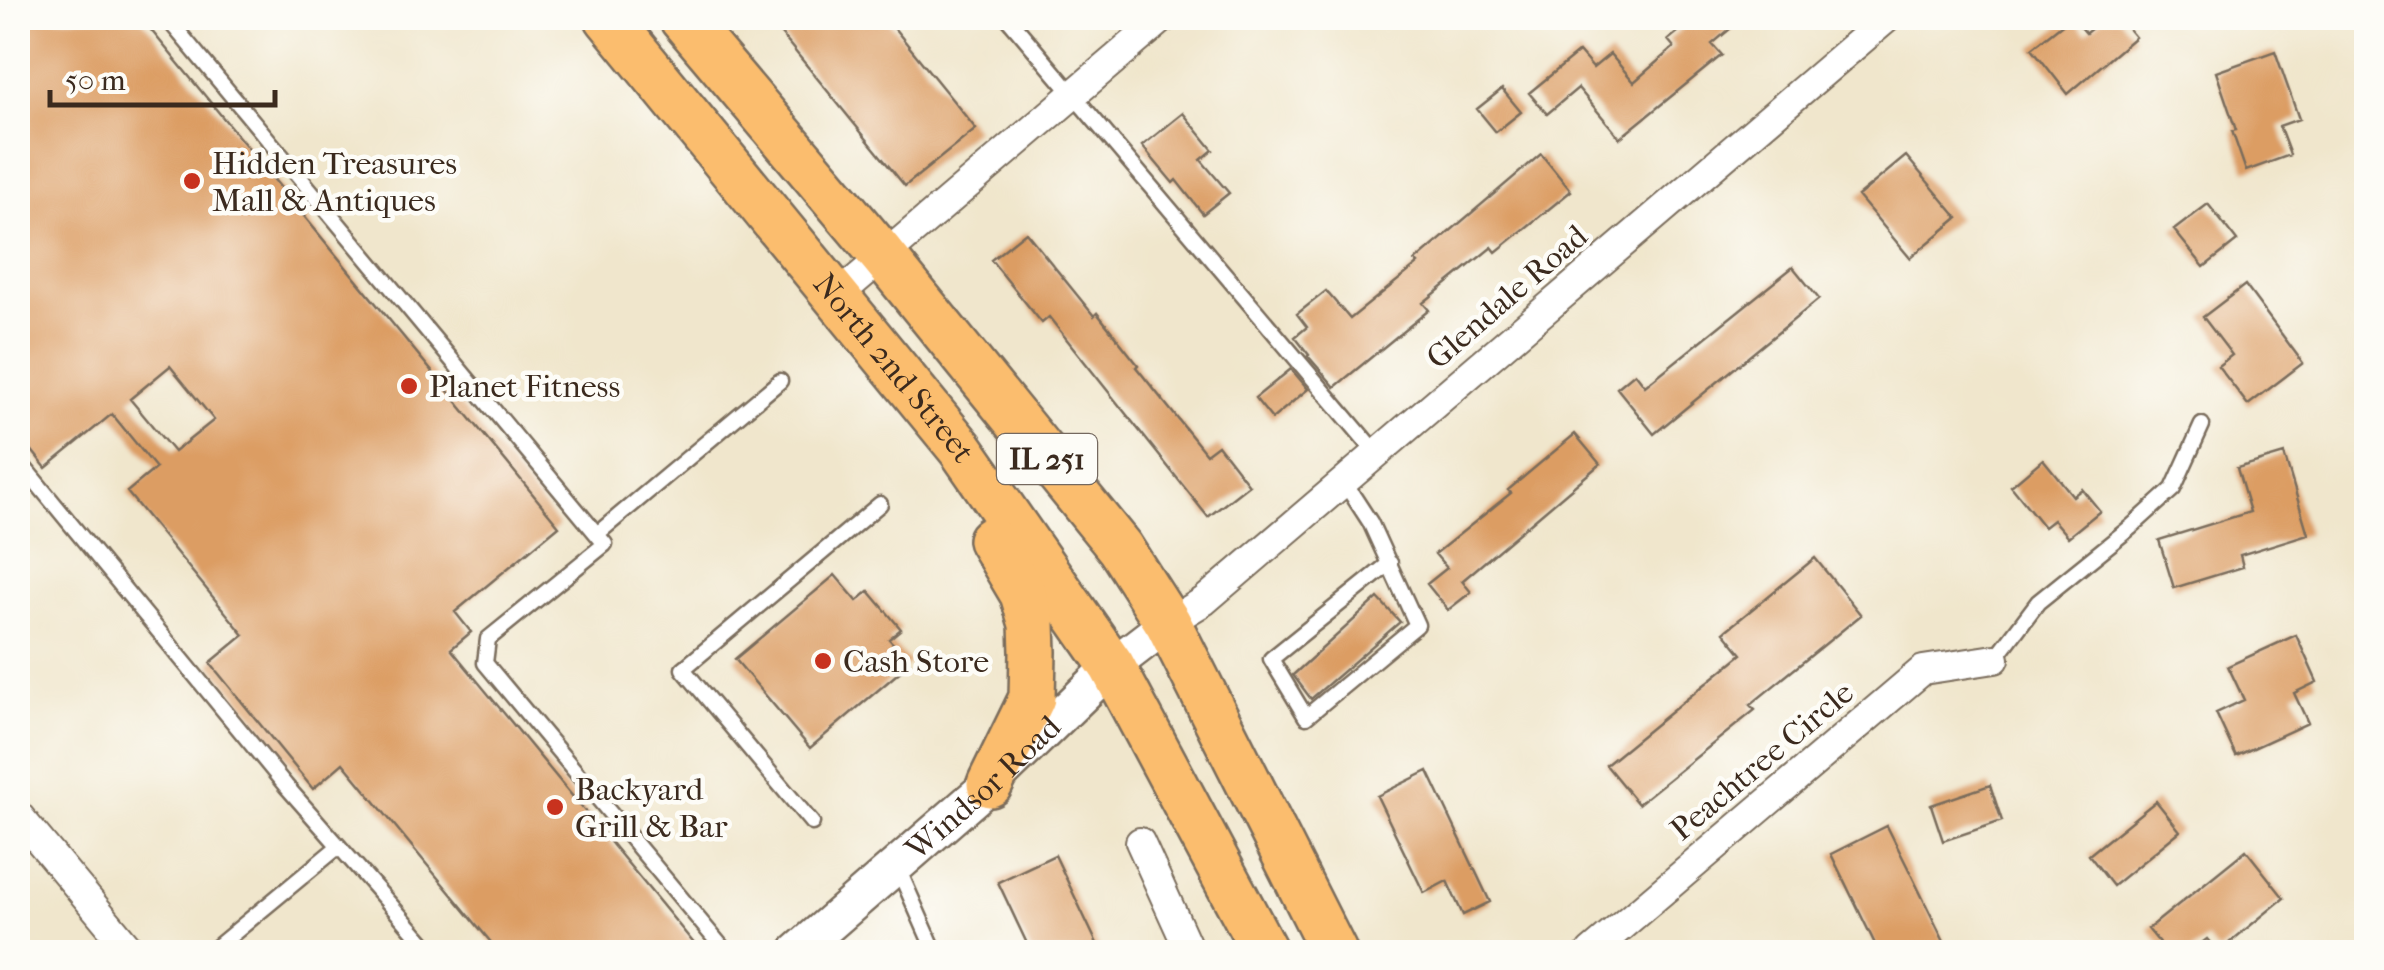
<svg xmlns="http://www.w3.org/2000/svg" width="2384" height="970" font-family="'IM FELL French Canon',serif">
<rect width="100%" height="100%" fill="#fdfcf7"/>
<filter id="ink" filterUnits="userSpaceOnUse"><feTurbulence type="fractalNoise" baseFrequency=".01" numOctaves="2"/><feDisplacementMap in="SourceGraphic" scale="20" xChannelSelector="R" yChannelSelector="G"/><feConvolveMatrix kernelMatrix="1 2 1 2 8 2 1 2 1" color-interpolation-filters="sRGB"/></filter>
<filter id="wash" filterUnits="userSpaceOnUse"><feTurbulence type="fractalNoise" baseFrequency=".0048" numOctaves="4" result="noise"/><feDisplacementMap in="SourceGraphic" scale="40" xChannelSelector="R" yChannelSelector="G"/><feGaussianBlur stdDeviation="2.25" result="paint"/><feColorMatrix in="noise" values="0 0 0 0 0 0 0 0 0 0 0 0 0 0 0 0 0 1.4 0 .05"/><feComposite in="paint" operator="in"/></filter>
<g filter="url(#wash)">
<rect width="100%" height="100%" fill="#f0e6cc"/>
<g id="blocks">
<path fill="#dc9d64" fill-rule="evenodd" d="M18,18h123l418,508 -104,86 16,20 -20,17 250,303h-202l-156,-189 -30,26 -103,-126 34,-28 -117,-143 29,-24 -44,-54 -66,54 -28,-35zM170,366l44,54 -40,32 -44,-53z
M768,18h118l90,111 -71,57z
M1695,18h48l-31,26 10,11 -102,83 -42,-50 -31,26 -18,-21 50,-41 14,16 17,-14 24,28 40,-35 -6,-7z
M2070,18h3l13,15 18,-15h15l16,19 -67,57 -36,-46z
M2275,51l24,68 -20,7 11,29 -44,16 -14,-40 4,-1 -20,-58z
M1502,89l19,23 -25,20 -19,-23z
M1183,113l30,37 -12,10 28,33 -26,21 -27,-34 -3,3 -31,-37z
M1541,154l30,37 -75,61 -4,-5 -69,56 6,7 -94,77 -27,-31 1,-1 -14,-18 12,-10 -10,-13 29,-23 24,28 68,-55 -3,-3z
M1906,156l52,62 -48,40 -52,-62z
M2208,204l29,37 -33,26 -30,-37z
M1026,232l68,84 3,-3 41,52 -2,2 70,87 12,-9 31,40 -41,32 -159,-200 -7,6 -51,-63z
M1793,267l26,32 -165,135 -37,-46 18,-15 10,13z
M2245,285l58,78 -55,42 -30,-39 14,-11 -29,-38z
M1291,369l17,20 -36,30 -17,-21z
M1575,434l25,30 -138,117 9,11 -23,18 -21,-26 20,-16 -12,-14 76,-61 -3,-3z
M2284,454l24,80 -68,21 3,12 -69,21 -15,-48 91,-28 -13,-44z
M2043,459l30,37 9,-7 18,22 -32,26 -15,-17 -9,7 -33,-41z
M1815,558l46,57 -111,90 5,5 -117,94 -32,-39 136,-111 -18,-22z
M835,575l22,26 12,-10 32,38 -12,10 21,24 -100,85 -75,-89z
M1378,598l22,24 -89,77 -18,-24z
M2296,635l21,47 -23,11 14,30 -72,33 -20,-43 28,-13 -16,-34z
M1428,771l62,131 -27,13 -16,-34 -23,12 -47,-97z
M1990,785l12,36 -59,20 -12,-36z
M2156,801l24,30 -67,55 -24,-31z
M1887,826l23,46 39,80h-70l-48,-98z
M2246,850l38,48 -66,54 -11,-13 -17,13h-23l-19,-23z
M1055,855l46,97h-70l-33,-70z"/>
</g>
</g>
<g filter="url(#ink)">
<use href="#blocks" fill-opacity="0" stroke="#7a6c5b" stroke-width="2.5"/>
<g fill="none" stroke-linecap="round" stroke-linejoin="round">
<defs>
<path id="service" d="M167,18l438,526 -117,95 -3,24 241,289
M1008,18l369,436
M18,460l268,326 146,166
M1344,482l26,40 47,103 -111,92 -35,-58 119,-96
M597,534l183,-153
M1995,659l43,-57 93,-75 42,-38 29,-64
M812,823l-129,-154 197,-165
M897,866l38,86
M211,952l128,-106"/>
<path id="minor" d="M837,296l326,-278
M1168,623l36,-22 683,-583
M18,815l114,137
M1140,842l50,110
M1591,952l332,-282 72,-11"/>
<g id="tertiary">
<path id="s1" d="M797,952l193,-168 122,-118 56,-43"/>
</g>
<g id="primary">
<path id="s2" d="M608,18l353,431 151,217 153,286"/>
<path d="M682,18l201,238 237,292 48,75 166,329"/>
<path d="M990,784l42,-86 1,-46 -1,-28 -9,-30 -32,-54"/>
</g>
</defs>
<use href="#service" stroke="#7a6c5b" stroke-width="19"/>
<use href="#minor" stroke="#7a6c5b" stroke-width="32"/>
<use href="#tertiary" stroke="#7a6c5b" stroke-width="40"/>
<use href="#primary" stroke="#7a6c5b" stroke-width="50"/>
<use href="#service" stroke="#fff" stroke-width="14"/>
<use href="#minor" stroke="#fff" stroke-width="28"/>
<use href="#tertiary" stroke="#fff" stroke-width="35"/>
<use href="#primary" stroke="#fbbd6e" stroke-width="45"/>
</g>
</g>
<g fill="#c8321e" stroke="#fdfcf7" stroke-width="4">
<circle cx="192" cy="181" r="10"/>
<circle cx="409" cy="386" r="10"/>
<circle cx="823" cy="661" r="10"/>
<circle cx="555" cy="807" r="10"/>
</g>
<g text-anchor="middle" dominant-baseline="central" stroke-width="9" stroke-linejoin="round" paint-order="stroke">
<rect fill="#fdfcf7" stroke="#75695f" stroke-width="2.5" x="997" y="434" width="100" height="50" rx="8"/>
<g font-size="30" font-weight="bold" fill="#3b2a1e">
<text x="1047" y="459">IL 251</text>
</g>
<g font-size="32" fill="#3b2a1e" stroke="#fdfcf7" text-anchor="start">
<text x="212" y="163">Hidden Treasures<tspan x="212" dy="37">Mall &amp; Antiques</tspan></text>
<text x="429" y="386">Planet Fitness</text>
<text x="843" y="661">Cash Store</text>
<text x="575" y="789">Backyard<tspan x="575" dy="37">Grill &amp; Bar</tspan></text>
</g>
<g font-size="32" fill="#3b2a1e" stroke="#fdfcf7">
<text transform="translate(1507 297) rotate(-41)">Glendale Road</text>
<text stroke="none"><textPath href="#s2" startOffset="452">North 2nd Street</textPath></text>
<text transform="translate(1762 761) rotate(-40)">Peachtree Circle</text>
<text stroke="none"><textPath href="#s1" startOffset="248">Windsor Road</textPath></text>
</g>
</g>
<rect width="2384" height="970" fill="none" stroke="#fdfcf7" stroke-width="60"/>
<path d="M50 90v15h225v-15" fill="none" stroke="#3b2a1e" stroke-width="5"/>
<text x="65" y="90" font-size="30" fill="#3b2a1e" stroke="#fdfcf7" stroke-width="8" paint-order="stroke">50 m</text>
</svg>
